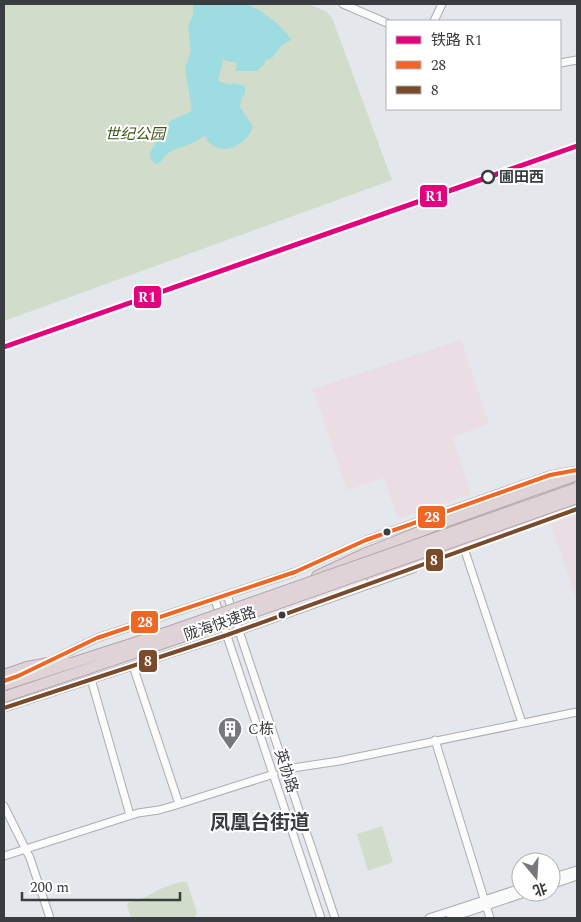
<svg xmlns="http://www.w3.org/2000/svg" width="581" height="922" font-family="Spectral,'Noto Sans SC',serif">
<rect width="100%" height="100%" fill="#e4e7ec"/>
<path fill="#eadde3" d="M461,340l28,84 -37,13 19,57 -73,25 -14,-41 -37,12 -34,-101z
M577,515v86l-26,-77z"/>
<path fill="#d1dcca" d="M4,4h303l19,7 6,7 60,162 -388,141z
M382,826l11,36 -25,9 -11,-37z
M180,882h7l10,31 -2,4 -5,1h-59l-4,-13 1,-2 18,-6 14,-8z"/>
<path fill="#9ddce0" d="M193,4c14,0 40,-3 52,0 14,3 40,24 46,36l-9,5 -10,13 -7,2 -1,5 -7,6h-22l2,-8 -14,-3 -5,21 13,4 1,-2 13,3v7l-4,7 -1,7 13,19c-4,16 -26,30 -41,19 -3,-2 -5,-6 -7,-9 -5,2 -10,6 -15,8 -12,5 -22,5 -29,18l-5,2 -5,-4 -1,-8 20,-31 22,-10 -7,-43 6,-16 -3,-26 5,-10z"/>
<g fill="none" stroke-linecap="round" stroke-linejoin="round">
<defs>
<path id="minor" d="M343,4l44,19
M434,21l8,-17
M560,63l17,-3
M465,551l57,172
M227,595l108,323
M215,600l106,318
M54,659l43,-21 198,-66 71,-32 184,-65 27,-5
M133,666l46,138
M91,679l39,136
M4,708l223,-73 186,-66
M435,740l55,178
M286,769l53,-8 238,-49
M4,806l26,52 20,60
M4,856l134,-43 21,-3 14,-4 101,-32
M551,878l26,-8
M551,885l26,-9
M429,918l92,-30
M450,918l78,-26"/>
<path id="highway" d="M370,575l46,-11 161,-58
M317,576l47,-22 75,-30 138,-49"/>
</defs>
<use href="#minor" stroke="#abadb1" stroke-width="9"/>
<use href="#highway" stroke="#b1a5ab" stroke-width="12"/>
<use href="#minor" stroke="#fbfbfc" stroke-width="7"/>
<use href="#highway" stroke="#e0d3d7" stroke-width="10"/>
<path stroke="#cacacc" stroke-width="2" stroke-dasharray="6 6" stroke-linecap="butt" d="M4,347l573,-201"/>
<defs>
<path id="highway-bridge" d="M4,675l23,-8 38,-7
M4,685l167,-54 406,-143
M4,697l222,-75 351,-124"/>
</defs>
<use href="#highway-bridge" stroke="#b1a5ab" stroke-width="12" stroke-linecap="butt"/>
<use href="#highway-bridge" stroke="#e0d3d7" stroke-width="10"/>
<defs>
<path id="bus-1" d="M4,681l14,-5 79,-38 198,-66 71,-32 184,-65 27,-5"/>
<path id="bus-2" d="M4,708l223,-73 350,-126"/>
</defs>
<use href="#bus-1" stroke="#fff" stroke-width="8"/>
<use href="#bus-2" stroke="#fff" stroke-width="8"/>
<use href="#bus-1" stroke="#f26522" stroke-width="4"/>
<use href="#bus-2" stroke="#7a4b2a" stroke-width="4"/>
<defs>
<path id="rail-1" d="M4,347l573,-201"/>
</defs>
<use href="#rail-1" stroke="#fff" stroke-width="9"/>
<use href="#rail-1" stroke="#e5007d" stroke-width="5"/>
</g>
<defs>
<symbol id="building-pin" viewBox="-11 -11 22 30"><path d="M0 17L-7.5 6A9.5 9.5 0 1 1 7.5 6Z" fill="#76787c" stroke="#fff"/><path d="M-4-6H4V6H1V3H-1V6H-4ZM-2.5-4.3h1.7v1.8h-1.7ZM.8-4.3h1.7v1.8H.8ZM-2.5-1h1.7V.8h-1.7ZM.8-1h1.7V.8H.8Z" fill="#fff"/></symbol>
</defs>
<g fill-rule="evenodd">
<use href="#building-pin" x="216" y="715" width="28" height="38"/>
</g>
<circle fill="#fff" stroke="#3a3d40" stroke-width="2.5" cx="488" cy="177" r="6"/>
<g fill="#3a3d40" stroke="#fff" stroke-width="2">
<circle cx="387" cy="532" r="4.5"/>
<circle cx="282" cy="615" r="4.5"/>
</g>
<g text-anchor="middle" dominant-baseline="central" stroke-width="4" stroke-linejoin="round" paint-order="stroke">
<g font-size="15" font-style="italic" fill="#3b5416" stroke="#fff">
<text x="135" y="134">世纪公园</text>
</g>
<g font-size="15" font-weight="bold" fill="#3a3d40" stroke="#fff" text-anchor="start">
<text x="499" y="177">圃田西</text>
</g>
<g font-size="15" fill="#3a3d40" stroke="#fff">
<text transform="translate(220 624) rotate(-19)">陇海快速路</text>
<text transform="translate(286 771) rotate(72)">英协路</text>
</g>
<g font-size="15" fill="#3a3d40" stroke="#fff" text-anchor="start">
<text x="248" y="729">C栋</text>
</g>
<g font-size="20" font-weight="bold" fill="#3a3d40" stroke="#fff">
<text x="260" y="823">凤凰台街道</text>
</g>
</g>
<g stroke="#fff" stroke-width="2">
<rect x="419" y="184" width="29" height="24" rx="5" fill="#e5007d"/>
<rect x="133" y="285" width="29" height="24" rx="5" fill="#e5007d"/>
<rect x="417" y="505" width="29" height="24" rx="5" fill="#f26522"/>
<rect x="425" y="548" width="19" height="24" rx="5" fill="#7a4b2a"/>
<rect x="130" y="610" width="29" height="24" rx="5" fill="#f26522"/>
<rect x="138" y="649" width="20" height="24" rx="5" fill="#7a4b2a"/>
</g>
<g font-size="14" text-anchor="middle" font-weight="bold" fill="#fff">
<text x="434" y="201">R1</text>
<text x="147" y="302">R1</text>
<text x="432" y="522">28</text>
<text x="434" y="565">8</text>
<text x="145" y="627">28</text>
<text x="148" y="666">8</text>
</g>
<rect width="581" height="922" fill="none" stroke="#3a3d40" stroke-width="10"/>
<rect x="386" y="20" width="175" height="90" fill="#ffffff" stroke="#b0b1b3"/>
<rect x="396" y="36" width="25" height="8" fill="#e5007d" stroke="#b0b1b3"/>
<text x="431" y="45" font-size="15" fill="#3a3d40">铁路 R1</text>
<rect x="396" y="61" width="25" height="8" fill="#f26522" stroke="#b0b1b3"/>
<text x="431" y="70" font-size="15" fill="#3a3d40">28</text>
<rect x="396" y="86" width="25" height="8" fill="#7a4b2a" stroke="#b0b1b3"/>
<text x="431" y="95" font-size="15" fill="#3a3d40">8</text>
<g transform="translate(536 877) rotate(162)"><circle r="24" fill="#ffffff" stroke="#b0b1b3"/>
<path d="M0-4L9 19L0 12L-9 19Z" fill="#76787c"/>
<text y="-8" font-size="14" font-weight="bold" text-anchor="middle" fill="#3a3d40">北</text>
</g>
<path d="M22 892v8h158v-8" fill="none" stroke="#3a3d40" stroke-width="2.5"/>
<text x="30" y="892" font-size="15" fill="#3a3d40" stroke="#ffffff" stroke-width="4" paint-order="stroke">200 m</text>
</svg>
